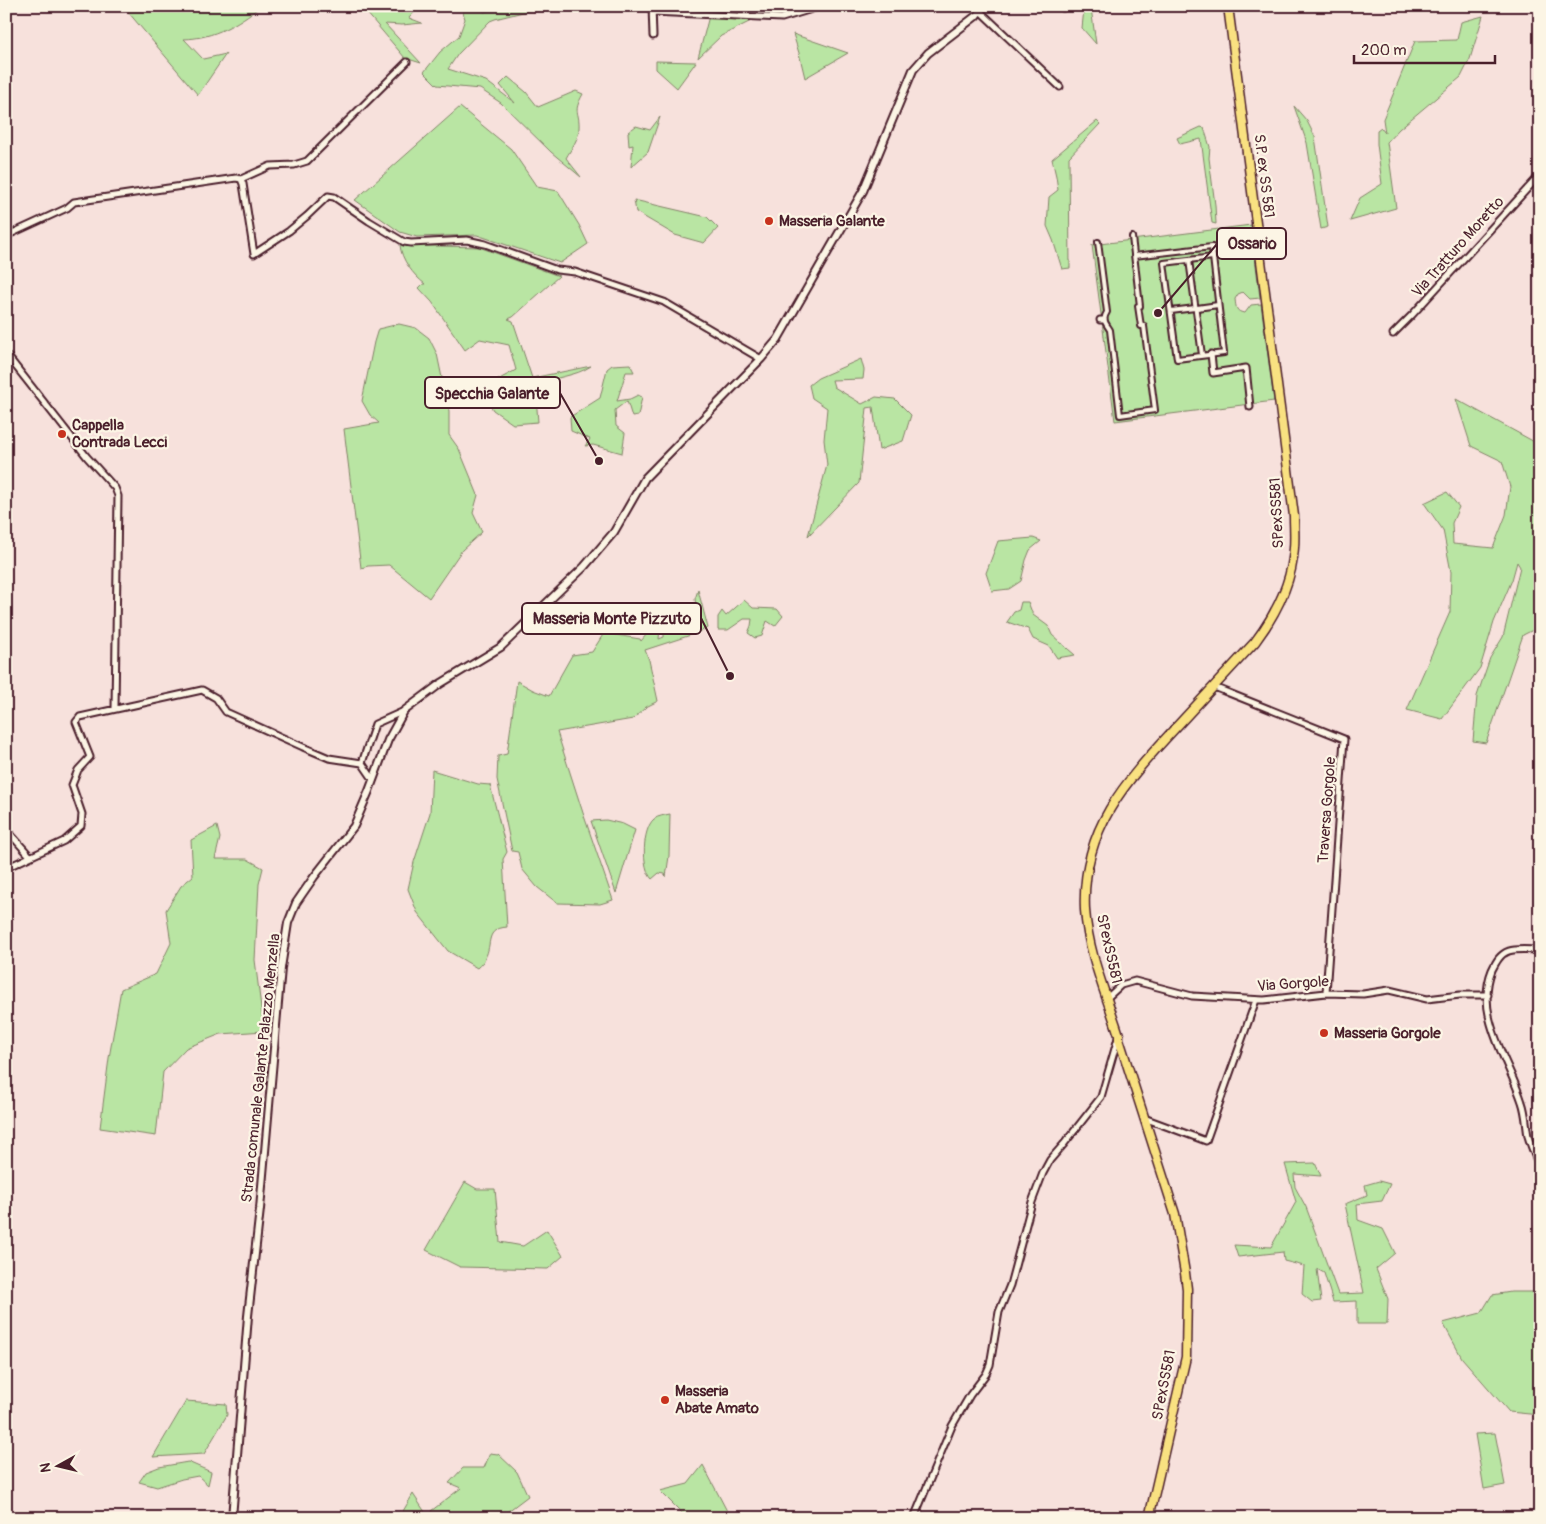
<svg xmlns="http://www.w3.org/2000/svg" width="1546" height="1524" font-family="Pangolin,sans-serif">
<rect width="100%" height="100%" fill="#f7e1dc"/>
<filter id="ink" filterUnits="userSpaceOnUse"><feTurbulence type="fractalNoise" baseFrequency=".02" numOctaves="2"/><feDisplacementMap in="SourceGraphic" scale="10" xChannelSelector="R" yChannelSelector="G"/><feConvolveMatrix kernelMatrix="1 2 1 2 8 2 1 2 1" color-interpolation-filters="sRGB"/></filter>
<g filter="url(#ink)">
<path fill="#b9e5a3" stroke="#828267" d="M123,6h138c-24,18 -46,32 -77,33l19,20 23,-5 -28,41z
M361,6h59l-11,12 13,5 -20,2 -17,-1 36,39 -16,-5z
M461,6h18l5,6 21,-6h32l-6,4 -36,9 -5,2 -32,33 -10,15 38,12 29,22 -15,-18 8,-8 18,15 12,15 38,-16 7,3c-11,20 -3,16 -4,34 0,11 -8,21 -13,30l15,19 -30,-25 -50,-49 -21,-14 -43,-4 -13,-13 16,-20 19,-16 6,-17z
M1091,8l5,36 -14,-16 2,-19z
M709,16l50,1 -38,19 -23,22z
M1483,16l-13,43 -9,18 -62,52 -12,13 9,66 -46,13 10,-23 22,-14 -5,-40v-13l4,-3 4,5 -2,-14 32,-78 42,-1 4,-18z
M793,34l55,19 -43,25 -6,-25z
M656,61l40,1 -19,26 -21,-19z
M1294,106l13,15 8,16 13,90 -7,2 -14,-86z
M460,107l51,42 26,38 21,4 21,34 9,19 -28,19 -83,-28 -60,2 -17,-5 -45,-32z
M660,117l-12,35 -17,15 2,-22 -4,1 -1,-14 8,-6 14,4z
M1097,121l3,3 -31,33 1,111 -8,1 -9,-29 -6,-14 2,-29 9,-7 -2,-14 -4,-17z
M1201,127l3,1 6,19 -1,11 6,47 1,19 -4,-1 -11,-84 -21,5 -3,-6z
M634,200l73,17 11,11 -14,15 -29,-8 -39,-23z
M1251,225l9,73 -10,1 -7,-7 -5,2 -3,5c1,9 1,13 10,14l6,-8 10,-1 13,97 -159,20 -23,-176z
M400,245l79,2 80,29 -46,41 -5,2 5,2 19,57 59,-12c-16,11 -37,10 -54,20l-1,10 2,26 -25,2 -20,-14 -12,-21 35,-19 -7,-25 -29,-6 -15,11 -33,-48 -13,-14 4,-4h2c-12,-9 -24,-25 -25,-39z
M399,324l17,4 13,10 8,16 12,57v24l10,14 19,46 -5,18 9,19 -20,18 -33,48 -40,-33 -21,1 -7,2 -17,-139 35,-6 -9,-8 -8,-14 12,-59 4,-13z
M861,359l3,11 -1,9 -31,1 2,7 28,17 14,-7 19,2 16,16 -8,26 -24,9 -6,-43 -6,1 -8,75 -51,53 19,-71 -3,-25 3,-32 -15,-10 -3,-13 9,-7z
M630,364l4,8h-8l-9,29 13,-2 8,-4 4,2 -4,19 -6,1 -5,-16 -12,9 1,16 9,7 -3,20 -29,-8 -8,1 5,-7 -19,-8 -1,-14 30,-19 7,-29 5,-4z
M1456,399l84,46v186l-5,-2 -12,6 -37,108 -13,-2 4,-45 13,-38 13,-21 17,-70 -3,-5 -5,18 -18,42 -14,46 -38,51 -35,-9 43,-98 1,-40 -8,-42 -19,-27 23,-11 12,15 -7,16 1,21 40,4 13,-33 4,-28 -8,-26 -31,-15z
M1033,538l8,3 -11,9 -4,10 -5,21 -12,8 -17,2 -6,-18 12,-32z
M698,590l10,38 -14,6 -49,16 4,10 9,41 -12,6 -13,12 -76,13 26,81 30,87 -13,4 -43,-1 -20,-16 -15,-18 -4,-17 -6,-1 -15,-72 1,-23 9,-2 10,-73 16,9 16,6 23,-41 20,-3 12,-19 36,6 1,2 11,-13h8l-1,11 5,-2v-12l18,-3 3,-4h4l-1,4 9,-8 -2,-15z
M744,600l9,8 24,1 6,7 -8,10 -8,-5 -5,15 -7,2 -7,-5 3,-7 1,-7h-8l-16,11h-10v-13l4,-6 4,5z
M1021,602h7l5,13 15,11 4,9 23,20 -18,3 -8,-12 -16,-7 -5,-10 -21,-7 7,-10 5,-2z
M432,770l46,14 12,1 17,67 -4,7 4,68c-23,2 -14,17 -22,31 -1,4 -5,7 -8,10l-29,-17 -31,-39 -9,-23 6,-27 16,-49z
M670,814l-1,42 -3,21 -1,-3 -6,-1 -7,6c-11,-11 -10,-50 2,-60 4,-3 11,-4 16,-5z
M606,820l17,4 12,6 -19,63 -25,-72z
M217,826l3,12 -5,21h32l16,9 -4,16 -4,76 9,71 -43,3 -35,14 -23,24 -7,64 -56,-8 9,-70 12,-69 35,-15 15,-31 -5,-33 15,-24 12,-10 -2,-36z
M1315,1163l6,13 -27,-2 1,13 11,20 32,87 26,-1 -19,-89 22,-9 -2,-10 14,-4 11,3 -8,17 -25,3 1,16 25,9 12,24 -19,16 12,30 -1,25h-30v-23l-24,1 -9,-29 -7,-4 4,32 -9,1 -10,-8 2,-28 -20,-5 -1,-9 -45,5 -4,-12 37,2 25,-45 -11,-38z
M465,1182l12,7h18l5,53 23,4 24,-16 16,26 -15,13 -88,-2 -34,-17z
M1511,1292h25l4,58v65l-31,-3 -47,-54 -19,-35 38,-10 11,-18z
M186,1401l40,3 1,11 -23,39 -51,3z
M1495,1433l10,52 -21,4 -9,-55z
M490,1453l8,1 19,18 11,24 -29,22h-63l-5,-7 30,-23 -12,-5 14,-15h21z
M188,1462l23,10 -3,13 -10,-9 -16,3 -25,8 -18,-5 7,-10 13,-5z
M703,1465l25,48 -8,5h-33l-27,-27 28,-7z
M413,1494l16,24h-30z"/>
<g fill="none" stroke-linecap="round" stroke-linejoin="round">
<defs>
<path id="pedestrian" d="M1098,242l9,70c-5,8 -2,10 3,18l10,85 35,-5 -11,-84h-3l-3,-20h2l-8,-69
M1134,256l78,-9 1,10
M1213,257l11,96 -47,6 -13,-96z
M1189,260l13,95
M1197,308l21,-3
M1171,311l24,-3"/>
<path id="minor" d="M652,6l1,30
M1063,6v2
M980,11l80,76
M652,12l130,6 40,-12
M241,179l29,-13 24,-1 13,-4 100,-99
M6,236l61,-28 7,-6 162,-24 5,1 2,5 11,70 35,-23 18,-15 21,-20 6,1 35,24 35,21 7,1 56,-3 18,4 72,26 18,2 89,30 97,57
M1100,320h4
M1393,334l19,-19 128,-140
M6,354l81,103 28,31 3,8 -3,212
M1211,354l2,19 33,-5 4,39
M1214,687l130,52 -18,254
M362,763l11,16
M6,829l24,27
M6,868l58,-27 17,-15 1,-12 -10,-29 6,-15 12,-13 -14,-35 4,-5 122,-27 14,8 10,14 77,35 26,11 33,5 13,-39 29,-13
M1540,950c-10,0 -22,-2 -31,1 -9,3 -13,11 -17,19 -18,45 17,91 30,132 4,11 4,23 6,34 3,11 8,22 12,32
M1107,998l14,-13 14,-4 57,15 72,4 62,-7 37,1 26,-4 38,9 33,-4h28
M1144,1118l62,23 50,-141
M1150,1514l6,4
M914,1518l38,-92 18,-31 16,-21 4,-9 9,-53 11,-27 22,-83 11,-29 7,-13 14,-16 37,-47 17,-59"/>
<path id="tertiary" d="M232,1518l16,-202 12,-107 21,-241 7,-45 8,-20 18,-26 40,-51 15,-35 19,-51 16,-29 36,-27 61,-37 83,-80 30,-35 31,-54 116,-119 17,-20 85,-148 50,-121 15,-17 48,-37 8,-10"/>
<path id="primary" d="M1149,1518l37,-161 1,-68 -2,-16 -10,-59 -56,-175v-4c-13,-41 -31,-82 -34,-125 -4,-83 43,-131 95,-187 25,-27 50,-54 75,-81 21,-28 37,-59 39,-94 1,-11 0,-21 0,-32l-66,-510"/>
</defs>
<use href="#pedestrian" stroke="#4a1f2b" stroke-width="8"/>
<use href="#minor" stroke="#4a1f2b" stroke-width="9"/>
<use href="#tertiary" stroke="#4a1f2b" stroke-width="10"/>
<use href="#primary" stroke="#4a1f2b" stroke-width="11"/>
<use href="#pedestrian" stroke="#fcf5e5" stroke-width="4"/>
<use href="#minor" stroke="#fcf5e5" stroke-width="5"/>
<use href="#tertiary" stroke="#fcf5e5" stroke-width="6"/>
<use href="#primary" stroke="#f9e181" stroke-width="8"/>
</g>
</g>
<g fill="#c8321e" stroke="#fcf5e5" stroke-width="2">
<circle cx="769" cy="221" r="5"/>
<circle cx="62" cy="434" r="5"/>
<circle cx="1324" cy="1033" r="5"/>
<circle cx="665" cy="1400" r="5"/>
</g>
<g text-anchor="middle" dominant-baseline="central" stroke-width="4.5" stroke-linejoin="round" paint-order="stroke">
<g font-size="15" fill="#4a1f2b" stroke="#fcf5e5">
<text transform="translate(1264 176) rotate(83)">S.P. ex SS 581</text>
<text transform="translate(1458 247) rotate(-48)">Via Tratturo Moretto</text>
<text transform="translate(1277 513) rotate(-93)">SPexSS581</text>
<text transform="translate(1327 810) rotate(-86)">Traversa Gorgole</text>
<text transform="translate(1109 949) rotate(77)">SPexSS581</text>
<text transform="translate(1293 984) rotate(-4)">Via Gorgole</text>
<text transform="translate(261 1068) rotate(-84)">Strada comunale Galante Palazzo Menzella</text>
<text transform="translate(1164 1385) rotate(-79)">SPexSS581</text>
</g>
<g font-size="15" font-weight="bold" fill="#4a1f2b" stroke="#fcf5e5" text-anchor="start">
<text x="779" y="221">Masseria Galante</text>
<text x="72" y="425">Cappella<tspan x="72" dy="17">Contrada Lecci</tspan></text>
<text x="1334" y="1033">Masseria Gorgole</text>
<text x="675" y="1391">Masseria<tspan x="675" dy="17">Abate Amato</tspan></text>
</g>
</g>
<path fill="none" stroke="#4a1f2b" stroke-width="2" d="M1158 313L1217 244M599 461L560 393M730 676L701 618"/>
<g fill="#4a1f2b" stroke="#fcf5e5" stroke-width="2">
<circle cx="1158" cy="313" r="5"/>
<circle cx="599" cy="461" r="5"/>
<circle cx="730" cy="676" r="5"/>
</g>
<g fill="#fcf5e5" stroke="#4a1f2b" stroke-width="2">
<rect x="1217" y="228" width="69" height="31" rx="5"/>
<rect x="425" y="377" width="135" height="31" rx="5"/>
<rect x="522" y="603" width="179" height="31" rx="5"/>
</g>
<g font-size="16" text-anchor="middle" font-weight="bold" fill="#4a1f2b">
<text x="1252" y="249">Ossario</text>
<text x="492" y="399">Specchia Galante</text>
<text x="612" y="624">Masseria Monte Pizzuto</text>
</g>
<rect width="1546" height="1524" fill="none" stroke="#fcf5e5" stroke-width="25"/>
<rect x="12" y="12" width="1521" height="1499" fill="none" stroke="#4a1f2b" stroke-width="2" filter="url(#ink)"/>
<g transform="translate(58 1466) rotate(262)" stroke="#fcf5e5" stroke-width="4" paint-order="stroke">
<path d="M0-4L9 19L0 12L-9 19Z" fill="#4a1f2b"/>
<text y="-8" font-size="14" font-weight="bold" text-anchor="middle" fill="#4a1f2b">N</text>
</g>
<path d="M1354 55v8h141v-8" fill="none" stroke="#4a1f2b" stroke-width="2.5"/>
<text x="1361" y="55" font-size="15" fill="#4a1f2b" stroke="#fcf5e5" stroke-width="4" paint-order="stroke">200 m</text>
</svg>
